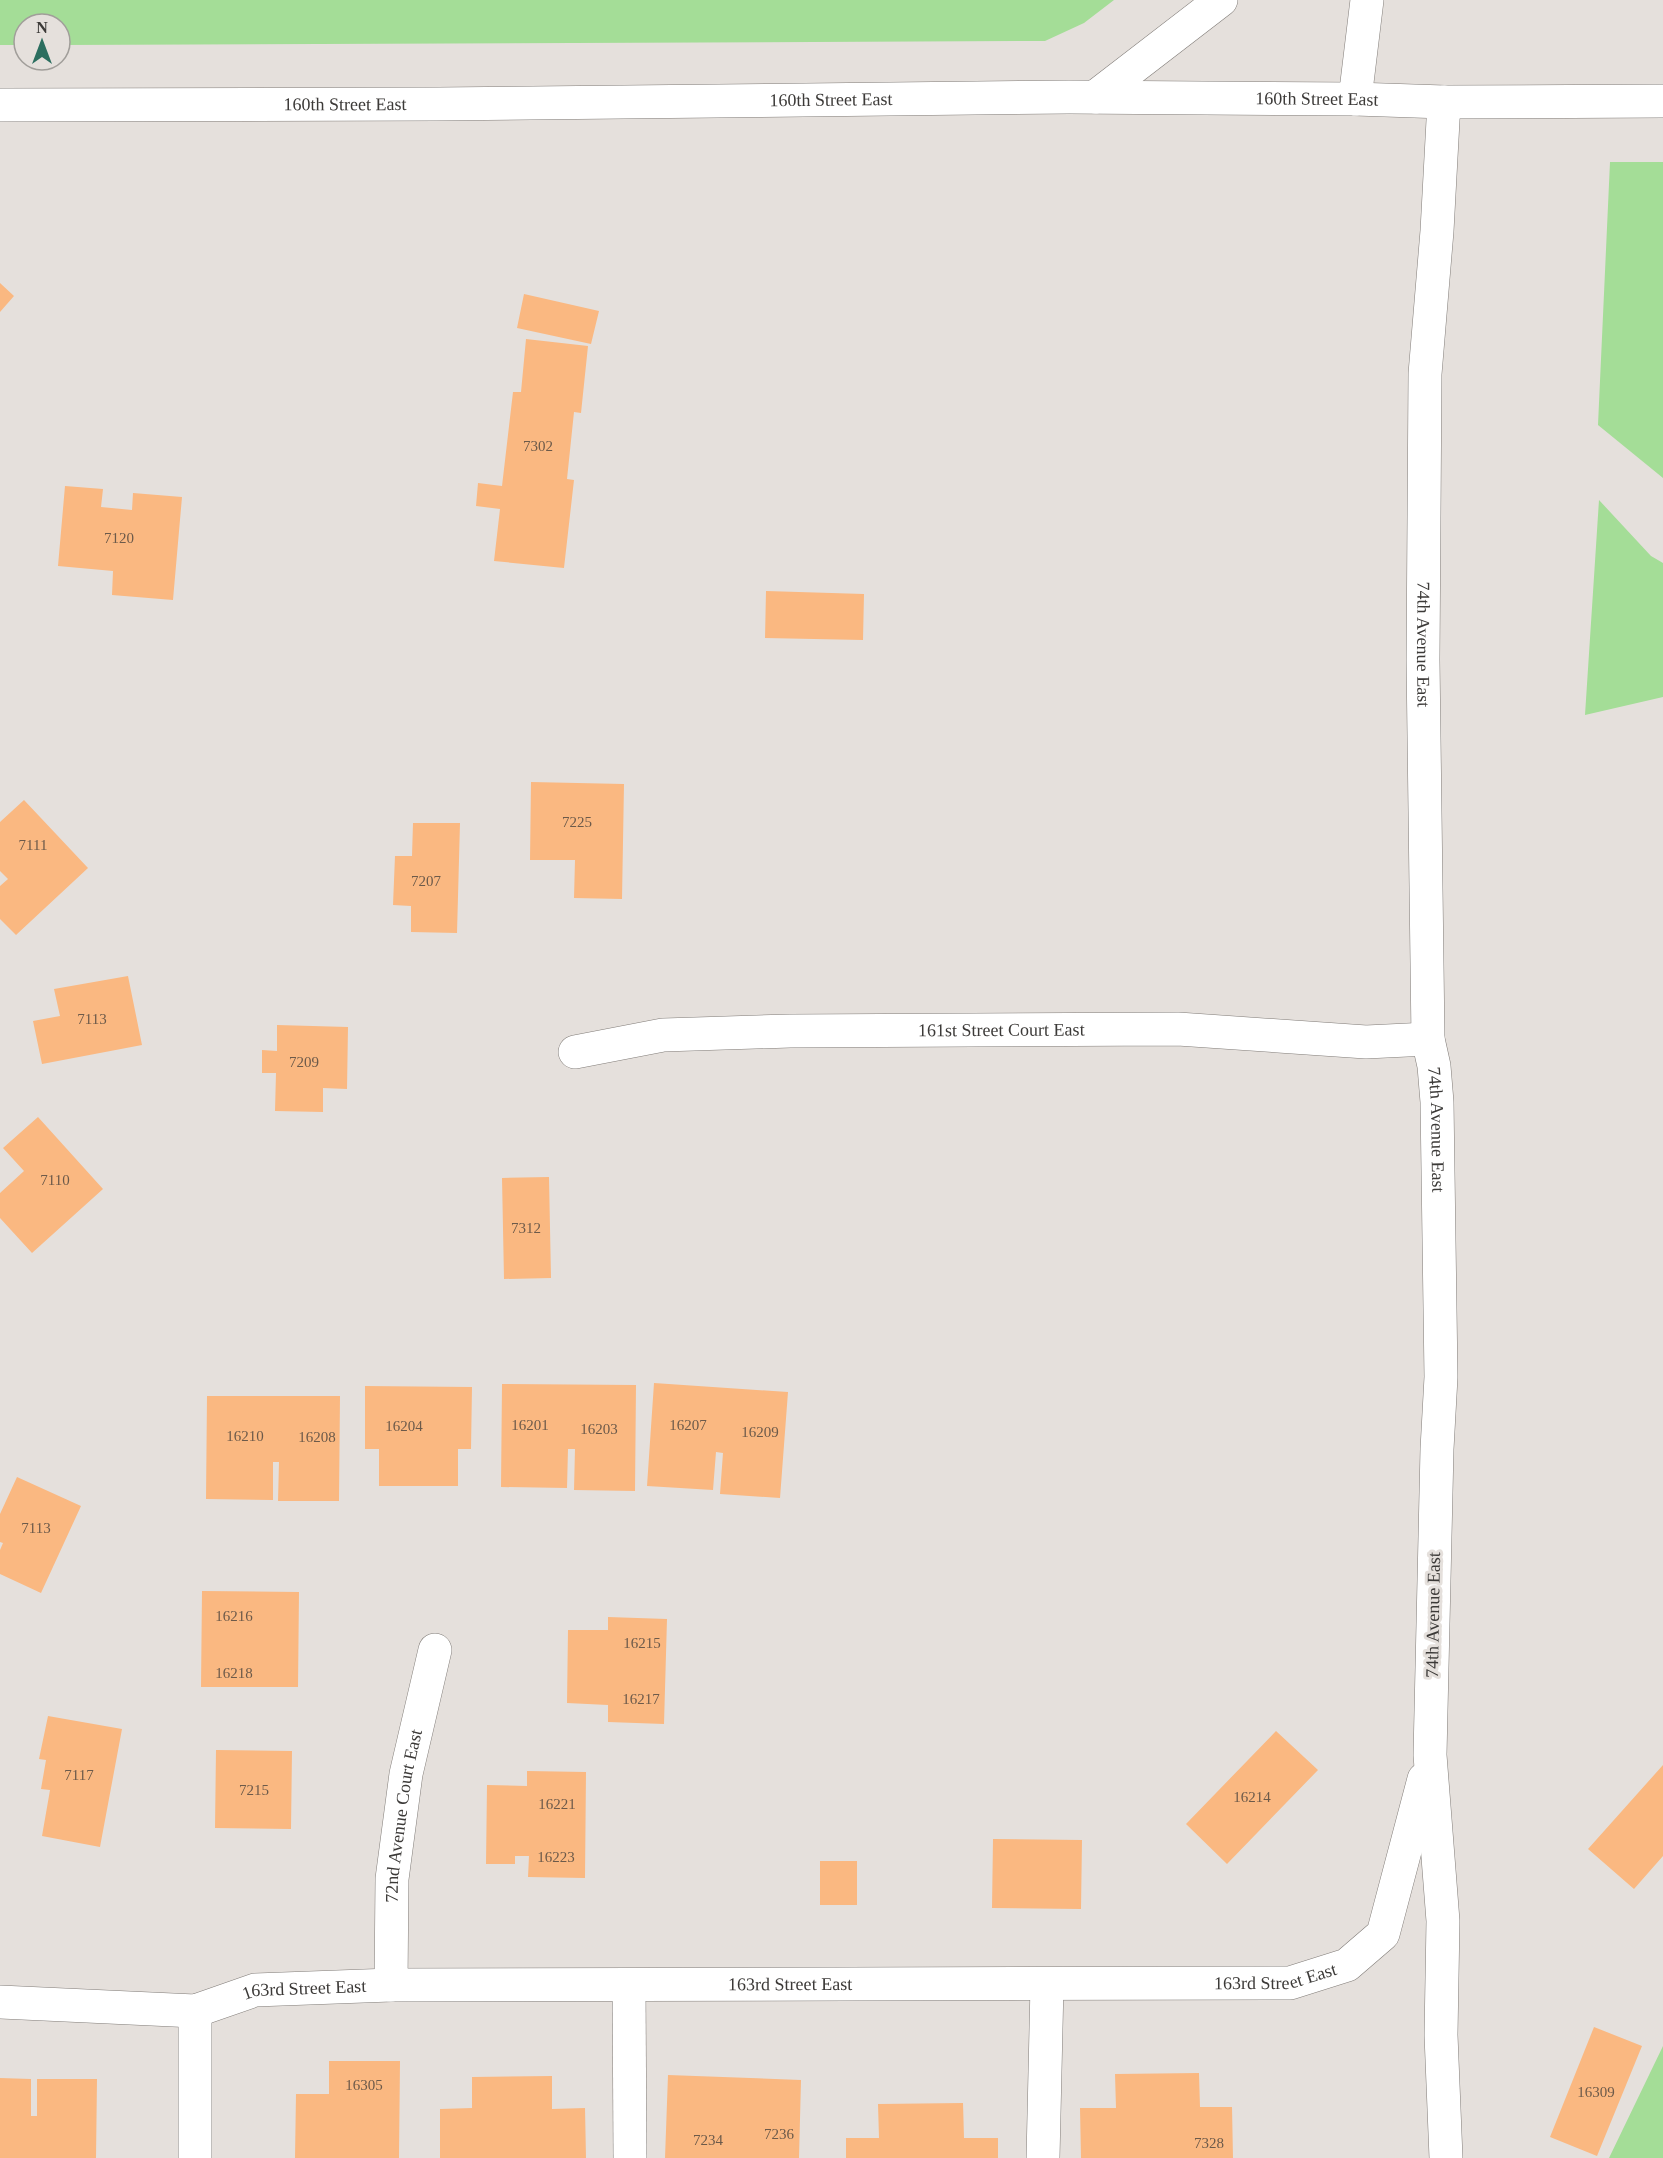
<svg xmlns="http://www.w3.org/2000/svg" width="1663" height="2158" font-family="'Times New Roman',serif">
<rect width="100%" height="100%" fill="#e5e0dc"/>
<path fill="#a4dd97" d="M0,0h1114l-30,23 -39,18 -985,4v-21h-36v21h-24z
M1610,162h53v316l-65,-53z
M1599,500l52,56 12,7v134l-78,18z
M1663,2046v112h-54z"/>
<path fill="#fab881" d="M0,283l14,13 -14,16z
M524,294l75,17 -8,33 -74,-16z
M526,339l62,7 -7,67 -7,-1 -7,67 7,1 -10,88 -70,-7 6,-52 -24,-3 2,-23 24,3 11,-94h8z
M65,486l38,3 -2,18 31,3 1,-17 49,4 -9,103 -61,-5 1,-24 -55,-5z
M766,591l98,3 -1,46 -98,-2z
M531,782l93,2 -2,115 -48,-1 1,-38h-45z
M24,800l64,68 -72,67 -16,-16v-33l8,-7 -8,-8v-49z
M413,823h47l-3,110 -46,-1v-26l-18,-1 2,-49h17z
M128,976l14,69 -100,19 -9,-43 27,-5 -6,-27z
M277,1025l71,2 -1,62 -24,-1v24l-48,-1 1,-38h-14v-23l15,1z
M38,1117l65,72 -71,64 -32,-35v-25l24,-22 -21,-23z
M549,1177l2,101 -47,1 -2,-101z
M654,1383l134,9 -8,106 -60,-4 3,-41 -7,-1 -3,38 -66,-4z
M502,1384l134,1 -1,106 -61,-1 1,-41h-7l-1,39 -66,-1z
M365,1386l107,1 -1,62h-13v37h-79v-37h-14z
M207,1396h133l-1,105h-61l1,-39h-6v38l-67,-1z
M17,1477l64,29 -40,87 -41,-19v-24l3,-7 -3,-1v-28z
M202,1591l97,1 -1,95h-97z
M608,1617l59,2 -3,105 -56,-2v-17l-41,-2 1,-73h40z
M48,1716l74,13 -22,118 -58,-11 8,-46 -9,-1 5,-29 -7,-1z
M1276,1731l42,39 -91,94 -41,-40z
M216,1750l76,1 -1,78 -76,-1z
M1663,1765v91l-29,33 -46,-40z
M527,1771l59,1 -1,106 -57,-1 1,-21h-14v8h-29l1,-79 40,1z
M993,1839l89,1 -1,69 -89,-1z
M820,1861h37v44h-37z
M1594,2027l48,19 -45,110 -47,-19z
M329,2061h71l-1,97h-104l1,-64h33z
M1199,2073l1,34h32l1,51h-152l-1,-50h36l-1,-34z
M668,2075l133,5 -2,78h-134z
M552,2076v33l33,-1 1,50h-146v-49l32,-1v-31z
M0,2078l31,1v37h6v-37h60l-1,79h-96z
M963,2103l1,35h34v20h-152v-20h33l-1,-34z"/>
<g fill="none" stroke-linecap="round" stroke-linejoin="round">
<defs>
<g id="minor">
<path d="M1095,97l126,-97"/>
<path d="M1355,99l12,-99"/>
<path id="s1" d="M1444,102l-7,129 -12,143 -2,286 5,379 6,27 3,36 4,275 -4,72 -7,306 13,166 -2,114 5,123"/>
<path id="s2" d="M575,1052l88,-17 127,-4 388,-2 188,13 62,-3"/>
<path id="s3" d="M391,1985l1,-106 14,-105 29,-124"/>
<path d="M629,1985l1,173"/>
<path id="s4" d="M0,2002l195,9 60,-21 136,-5 899,-2 57,-18 36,-31 41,-155"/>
<path d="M195,2011v147"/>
<path d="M1043,2158l4,-173"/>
</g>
<g id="major">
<path id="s5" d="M0,105l438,-1 631,-7 286,2 89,3 219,-1"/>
</g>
</defs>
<use href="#minor" stroke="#817c78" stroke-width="34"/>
<use href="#major" stroke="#817c78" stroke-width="34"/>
<use href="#minor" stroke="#fff" stroke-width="33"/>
<use href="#major" stroke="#fff" stroke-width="33"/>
</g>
<g text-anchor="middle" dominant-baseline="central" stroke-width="6" stroke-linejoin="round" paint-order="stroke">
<g font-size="15" fill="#6c5a4a">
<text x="538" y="446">7302</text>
<text x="119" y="538">7120</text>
<text x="577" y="822">7225</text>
<text x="33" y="845">7111</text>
<text x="426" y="881">7207</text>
<text x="92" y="1019">7113</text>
<text x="304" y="1062">7209</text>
<text x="55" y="1180">7110</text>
<text x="526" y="1228">7312</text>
<text x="530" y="1425">16201</text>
<text x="688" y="1425">16207</text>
<text x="404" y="1426">16204</text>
<text x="599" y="1429">16203</text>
<text x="760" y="1432">16209</text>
<text x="245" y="1436">16210</text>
<text x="317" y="1437">16208</text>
<text x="36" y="1528">7113</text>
<text x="234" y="1616">16216</text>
<text x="642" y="1643">16215</text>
<text x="234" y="1673">16218</text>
<text x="641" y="1699">16217</text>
<text x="79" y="1775">7117</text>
<text x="254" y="1790">7215</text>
<text x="1252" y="1797">16214</text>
<text x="557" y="1804">16221</text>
<text x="556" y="1857">16223</text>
<text x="364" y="2085">16305</text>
<text x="1596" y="2092">16309</text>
<text x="779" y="2134">7236</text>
<text x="708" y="2140">7234</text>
<text x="1209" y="2143">7328</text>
</g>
<g font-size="18" fill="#3c3a38" stroke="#e5e0dc">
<text stroke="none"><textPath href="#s5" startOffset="1317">160th Street East</textPath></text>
<text stroke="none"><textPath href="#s5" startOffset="831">160th Street East</textPath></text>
<text stroke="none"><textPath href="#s5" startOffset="345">160th Street East</textPath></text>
<text stroke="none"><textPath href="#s1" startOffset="543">74th Avenue East</textPath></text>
<text stroke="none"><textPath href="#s2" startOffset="428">161st Street Court East</textPath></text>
<text stroke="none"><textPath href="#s1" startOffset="1029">74th Avenue East</textPath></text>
<text transform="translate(1433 1615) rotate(-89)">74th Avenue East</text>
<text stroke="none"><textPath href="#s3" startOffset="170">72nd Avenue Court East</textPath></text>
<text stroke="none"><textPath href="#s4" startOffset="1280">163rd Street East</textPath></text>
<text stroke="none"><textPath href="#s4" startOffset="794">163rd Street East</textPath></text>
<text stroke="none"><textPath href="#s4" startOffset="308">163rd Street East</textPath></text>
</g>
</g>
<g transform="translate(42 42)"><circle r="28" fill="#e5e0dc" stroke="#a19e9a" stroke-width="1.5"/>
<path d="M0-4.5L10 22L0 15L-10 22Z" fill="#2b6e5f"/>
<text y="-9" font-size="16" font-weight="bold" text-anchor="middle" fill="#3c3a38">N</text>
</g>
</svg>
